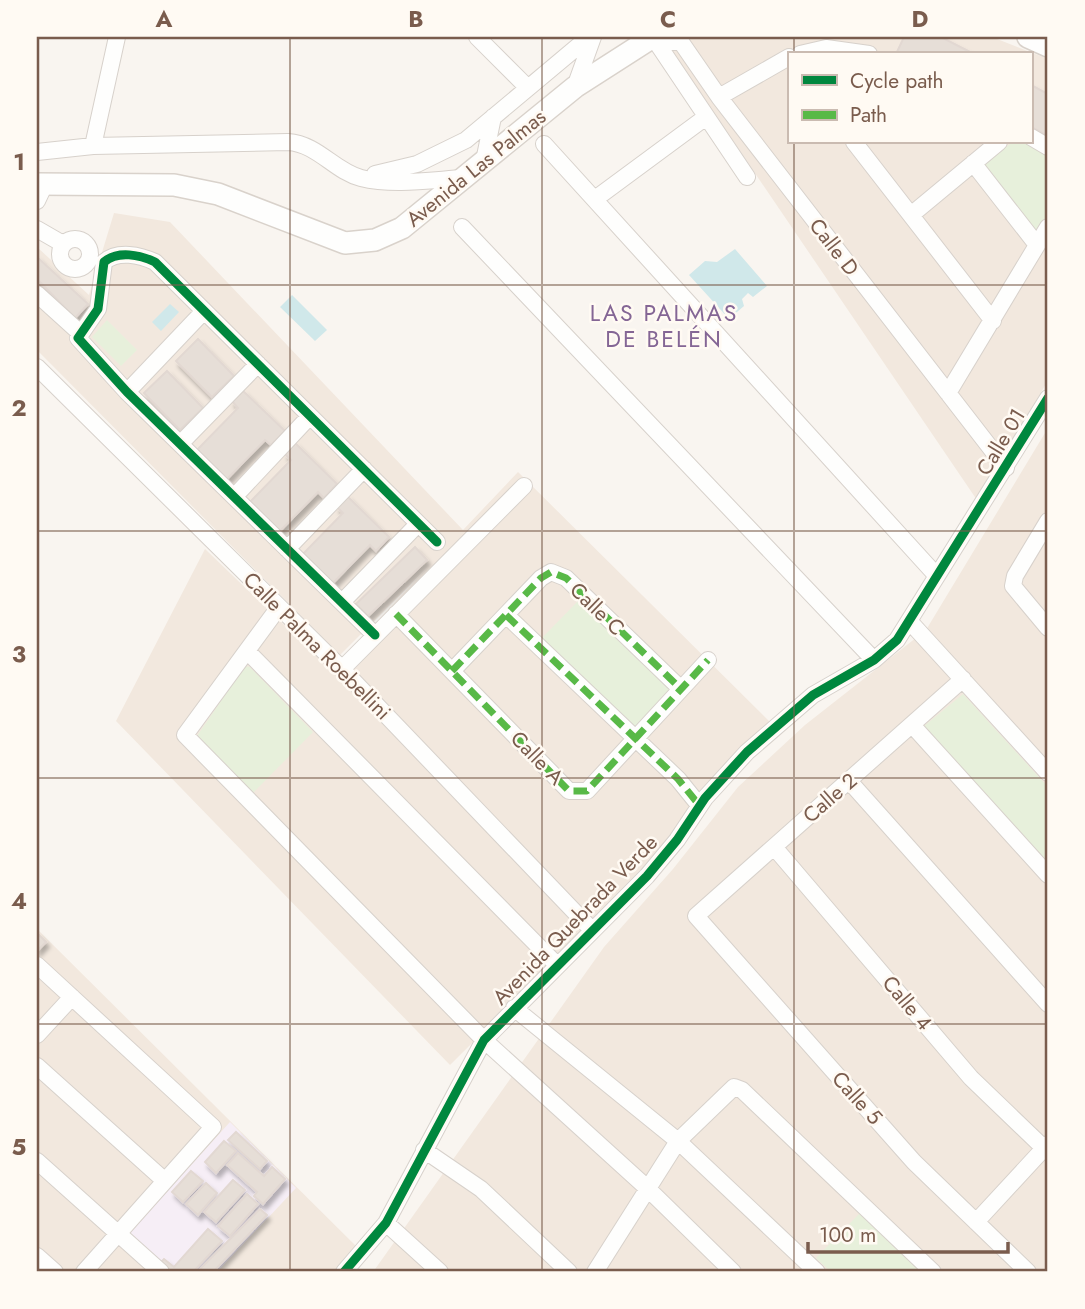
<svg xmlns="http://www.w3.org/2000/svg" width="1085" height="1309" font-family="Jost,sans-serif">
<defs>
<filter id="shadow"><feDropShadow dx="3" dy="5" stdDeviation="2" flood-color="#0004"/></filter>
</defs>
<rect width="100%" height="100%" fill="#f9f5f0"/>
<path fill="#f2e8de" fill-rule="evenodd" d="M684,37h308l56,22v321l-69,123 -311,-458zM789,54h242v88h-242z
M114,213l56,9 293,308 55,-58 254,252 -131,151 -191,190 -334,-344 89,-172 126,121 98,-104 -89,89 -303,-305v-103l52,48z
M1048,428v844h-675l231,-325 69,-78 65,-82 67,-62 121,-95z
M37,929l323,321 -19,22h-304z"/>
<path fill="#f6eef6" d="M230,1122l66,66 -79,84h-51l-38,-37z"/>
<path fill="#e7f0db" d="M1013,142h10l25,13v59l-12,16 -52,-63 1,-6z
M107,320l30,30 -16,16 -29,-29z
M580,599l93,90 -38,40 -94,-90z
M245,666l5,1 63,65 -60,61 -56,-57z
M963,694l85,93v79l-125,-139z
M860,1213l61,59h-90l-15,-14z"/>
<path fill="#d0e8ea" d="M735,249l32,37 -14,11 -5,-4 -6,6 2,7 -15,13 -40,-44 16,-14 12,1z
M292,295l35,35 -12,11 -35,-34z
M170,304l9,8 -18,19 -9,-9z"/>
<path fill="#e6ded7" stroke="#e2d8d2" stroke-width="2" filter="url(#shadow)" d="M904,37h37l33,17h-78z
M1031,85l17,9v42l-17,-9z
M37,257l51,47 -13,14 -38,-39z
M198,339l36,37 -22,21 -36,-36z
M167,371l36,37 -23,22 -36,-37z
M243,391l42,40 -14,14 -6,-5 -39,40 -30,-29 42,-43 -6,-7z
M295,443l42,41 -13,14 -6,-6 -39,40 -30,-29 42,-43 -6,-6z
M347,496l42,41 -13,14 -6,-6 -39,40 -30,-29 42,-43 -6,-6z
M415,547l12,13 -59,56 -12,-12z
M37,933l9,9 -9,9z
M236,1132l31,29 -7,8 -32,-29z
M224,1141l12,10 -20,22 -11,-11z
M238,1153l26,23 8,-9 13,12 -22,25 -9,-8 3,-4 -30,-27z
M191,1171l12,10 -20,21 -11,-10z
M233,1180l12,10 -29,32 -12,-10z
M206,1183l11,10 -19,22 -12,-11z
M247,1194l11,10 -28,32 -12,-10z
M260,1209l7,6 -54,57h-16z
M208,1229l14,12 -29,31h-23l-10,-9 4,-4 10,8z"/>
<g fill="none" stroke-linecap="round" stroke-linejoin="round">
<defs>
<path id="minor" d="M477,37l50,50
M653,37l94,140
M656,41l25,1 38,55 287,371
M800,54l26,-6 43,6
M575,87l18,-50
M719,97l70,-40
M1031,137l17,10
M854,142l139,179
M544,144l392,431
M93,146l24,-109
M37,152l56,-6 195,-4c30,2 46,29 73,36 32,8 70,2 103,0
M484,161l9,-44
M973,163l64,82
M375,174l42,-10 49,-24 123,-103
M595,199l111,-82
M37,201l8,-17
M911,215l88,-73
M462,227l412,433
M37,229l26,15
M60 254a15 15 0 1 1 30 0a15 15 0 1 1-30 0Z
M37,294l42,38
M37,367l305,302 250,261
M127,392l77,-81
M948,393l100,-166
M180,444l78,-80
M234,497l76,-81
M1048,521l-33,55 -2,10 35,42
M287,549l77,-80
M342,602l76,-78
M279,607l-94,128 299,305 162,147 87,85
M396,614l173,177h18l121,-131
M506,615l172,164 21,26
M911,623l137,150
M375,635l-248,-243 -49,-54 20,-29 6,-47c14,-12 36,-7 51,0l282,280
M247,651l310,314
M342,669l182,-183
M452,671l89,-93 10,-6 15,6 115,111
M963,679l-267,237 218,246 114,110
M913,726l135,149
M850,782l198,222
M774,847l197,231 77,74
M37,965l176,162 -129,145
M514,1008l164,133 139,131
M37,1035l35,-38
M37,1066l128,115
M424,1150l57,39 88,83
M37,1161l124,111
M976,1222l72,-78
M386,1223l54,49
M37,1256l18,16
M344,1272l42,-49 98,-183 163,-164 30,-36 28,-42 42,-46 66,-57 61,-35 23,-20 151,-242
M595,1272l83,-131 56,-54 8,3 191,182"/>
<path id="secondary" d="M1028,37l20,9
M37,184l137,1 44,9 127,49 30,-3 27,-12 173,-141 78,-50"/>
</defs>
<use href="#minor" stroke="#d7d1cb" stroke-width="18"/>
<use href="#secondary" stroke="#d9d2cb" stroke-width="24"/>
<use href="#minor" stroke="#fefefd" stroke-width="16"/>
<use href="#secondary" stroke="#fefefd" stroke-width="21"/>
<path stroke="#58b947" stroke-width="7" stroke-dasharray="14 7" stroke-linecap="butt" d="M396,614l173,177h18l121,-131
M506,615l172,164 21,26
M452,671l89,-93 10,-6 15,6 115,111"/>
<defs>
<path id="cycleway" d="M375,635l-248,-243 -49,-54 20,-29 6,-47c14,-12 36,-7 51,0l282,280
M344,1272l42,-49 98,-183 163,-164 30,-36 28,-42 42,-46 66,-57 61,-35 23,-20 151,-242"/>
</defs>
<use href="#cycleway" stroke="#fffaf3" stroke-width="13"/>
<use href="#cycleway" stroke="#00873e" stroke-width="9"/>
</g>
<path fill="none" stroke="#7a5c4d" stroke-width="2" stroke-opacity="0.55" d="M290,37v1235M542,37v1235M794,37v17M794,142v1130M37,285h1011M37,531h1011M37,778h1011M37,1024h1011"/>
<g text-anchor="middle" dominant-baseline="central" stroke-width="5" stroke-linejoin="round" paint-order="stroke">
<g font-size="21" fill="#7a5c4d" stroke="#fffaf3">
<text transform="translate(476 168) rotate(-39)">Avenida Las Palmas</text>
<text transform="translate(834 247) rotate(52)">Calle D</text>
<text transform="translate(1001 442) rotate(-59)">Calle 01</text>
<text transform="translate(597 609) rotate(44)">Calle C</text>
<text transform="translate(317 646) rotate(45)">Calle Palma Roebellini</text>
<text transform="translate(537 758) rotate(46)">Calle A</text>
<text transform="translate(830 798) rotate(-41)">Calle 2</text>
<text transform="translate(575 920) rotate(-46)">Avenida Quebrada Verde</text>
<text transform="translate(907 1003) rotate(50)">Calle 4</text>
<text transform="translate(857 1098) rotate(48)">Calle 5</text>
</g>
<g font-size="23" letter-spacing="2" fill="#846695" stroke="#fffaf3">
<text x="664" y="313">LAS PALMAS<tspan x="664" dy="26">DE BELÉN</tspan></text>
</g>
</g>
<rect width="1085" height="1309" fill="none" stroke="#fffaf3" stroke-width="77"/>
<rect x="788" y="52" width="245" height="91" fill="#fffaf3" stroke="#cabbb1" stroke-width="2"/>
<rect x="802" y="75" width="35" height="10" fill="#00873e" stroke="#cabbb1" stroke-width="2"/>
<text x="850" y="88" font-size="21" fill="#7a5c4d">Cycle path</text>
<rect x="802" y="110" width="35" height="10" fill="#58b947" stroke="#cabbb1" stroke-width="2"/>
<text x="850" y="122" font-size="21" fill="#7a5c4d">Path</text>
<path d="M808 1242v10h200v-10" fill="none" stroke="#7a5c4d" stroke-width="3.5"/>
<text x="819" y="1242" font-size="21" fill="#7a5c4d" stroke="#fffaf3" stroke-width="5" paint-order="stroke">100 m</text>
<rect x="38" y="38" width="1008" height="1232" fill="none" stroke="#7a5c4d" stroke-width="2.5"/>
<g font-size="23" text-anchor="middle" font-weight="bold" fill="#7a5c4d">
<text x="164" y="27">A</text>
<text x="416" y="27">B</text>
<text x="668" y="27">C</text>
<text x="920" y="27">D</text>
<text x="19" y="170">1</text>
<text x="19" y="416">2</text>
<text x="19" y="662">3</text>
<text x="19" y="909">4</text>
<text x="19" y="1155">5</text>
</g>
</svg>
